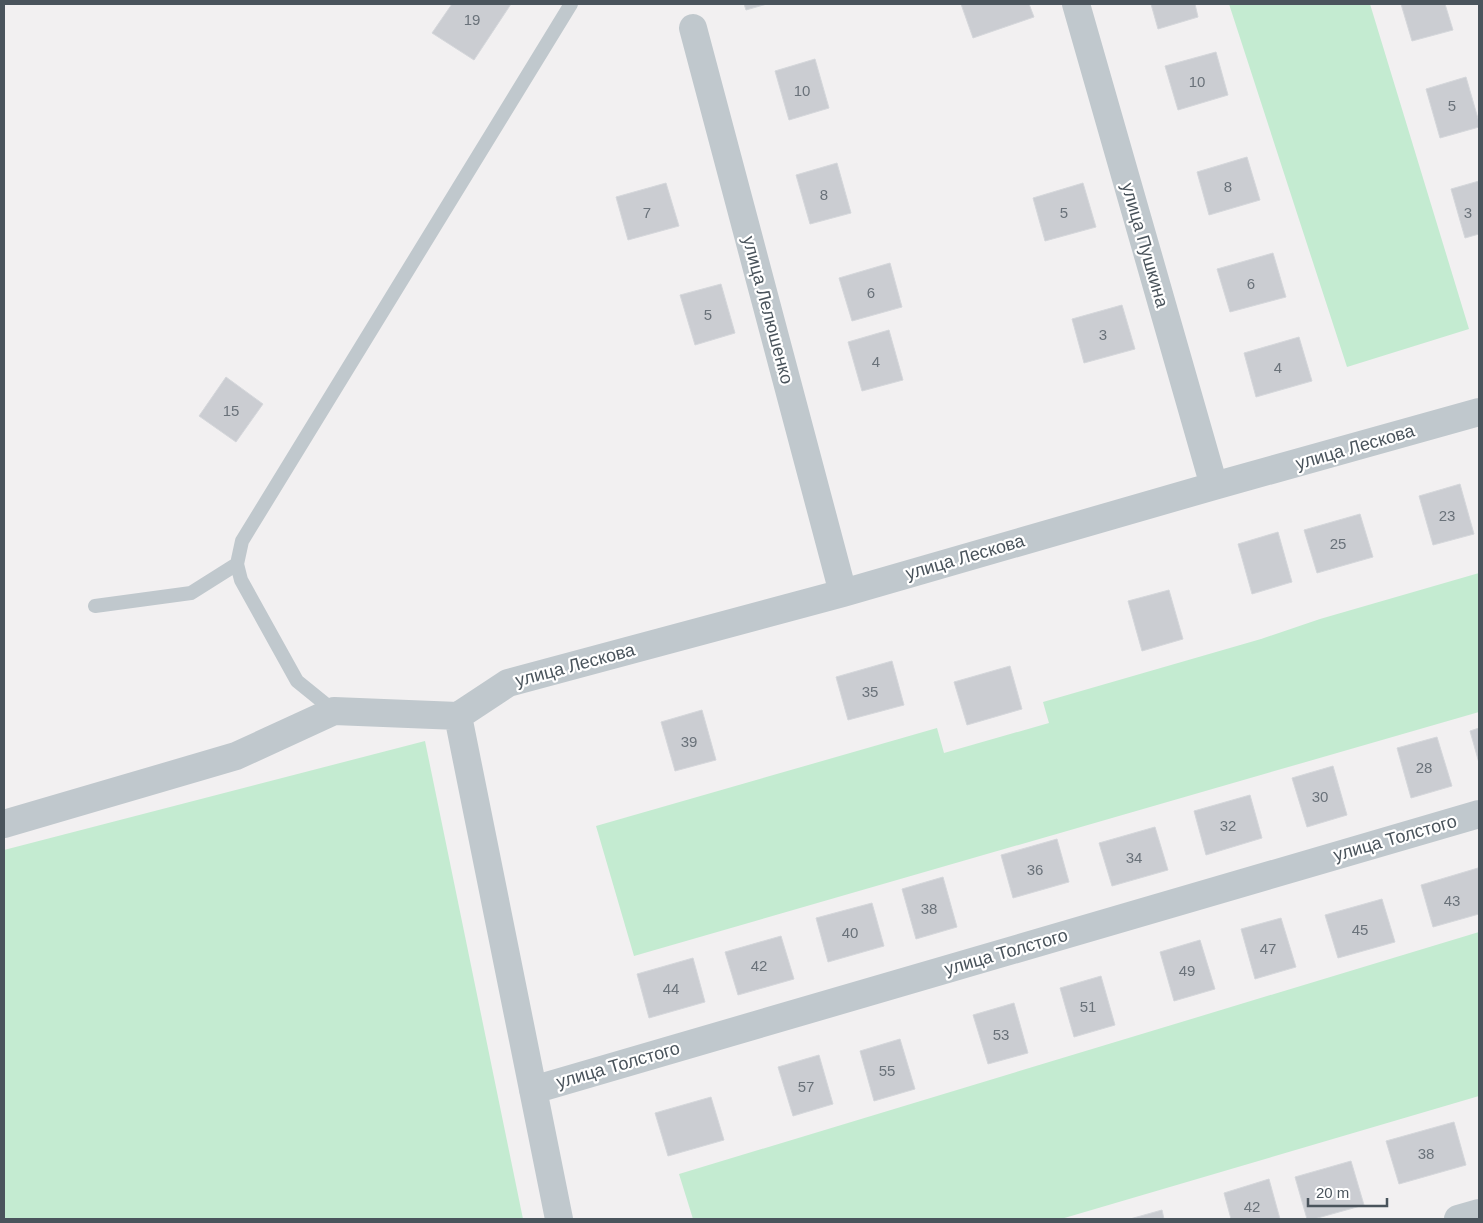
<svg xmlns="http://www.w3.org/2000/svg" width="1483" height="1223" font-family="Helvetica,sans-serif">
<rect width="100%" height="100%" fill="#f2f0f1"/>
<path fill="#c4ebd1" d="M1229,4h141l99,325 -122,38z
M1479,573v139l-845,244 -38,-130 341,-98 7,25 105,-30 -6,-21 218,-63 59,-20z
M425,741l98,478h-519v-369z
M1479,932v164l-418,123h-368l-14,-45z"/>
<path fill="#cbcdd2" stroke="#d5d7db" d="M452,4h59l-37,56 -42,-27z
M744,4h23l-21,6z
M961,4h68l5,13 -61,21z
M1151,4h44l3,13 -40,12z
M1401,4h44l8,26 -41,11z
M1216,52l12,43 -50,15 -13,-44z
M815,59l14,49 -40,12 -14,-49z
M1466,77l13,45v5l-39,11 -14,-49z
M1247,157l13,43 -51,15 -12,-43z
M837,163l14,50 -41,11 -14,-49z
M1479,181v53l-14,4 -14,-49z
M666,183l13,43 -51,14 -12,-43z
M1083,183l13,44 -51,14 -12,-43z
M1273,253l13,44 -56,15 -13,-43z
M890,263l12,44 -50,14 -13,-43z
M721,284l14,49 -40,12 -15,-50z
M1122,305l13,44 -51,14 -12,-44z
M889,330l14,50 -41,11 -14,-49z
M1299,337l13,44 -56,16 -12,-44z
M226,377l37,27 -27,38 -37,-26z
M1460,484l14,50 -41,11 -14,-49z
M1360,514l13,43 -56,16 -13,-43z
M1278,532l14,50 -40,12 -14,-50z
M1169,590l14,49 -41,12 -14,-50z
M892,661l12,44 -56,15 -12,-43z
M1010,666l12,43 -55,16 -13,-43z
M702,710l14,50 -41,11 -14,-49z
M1479,728v35l-9,-32z
M1437,737l15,49 -41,12 -14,-50z
M1333,766l14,49 -40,12 -15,-49z
M1250,795l12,43 -56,17 -12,-44z
M1155,827l13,43 -56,16 -13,-43z
M1057,839l12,43 -56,16 -12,-43z
M1478,868l1,4v42l-46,13 -12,-42z
M943,877l14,50 -41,12 -14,-50z
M1382,899l13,43 -57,16 -13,-43z
M872,903l12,43 -56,16 -12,-44z
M1281,918l15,49 -41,12 -14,-50z
M781,936l13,43 -56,16 -13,-43z
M1200,940l15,49 -41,12 -14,-49z
M693,958l12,44 -56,16 -12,-44z
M1101,976l14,49 -41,12 -14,-49z
M1014,1003l14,50 -40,11 -15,-49z
M900,1039l15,50 -41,12 -14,-50z
M819,1055l14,49 -40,12 -15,-49z
M711,1097l13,43 -56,16 -13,-43z
M1454,1122l12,43 -67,19 -13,-43z
M1351,1161l13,44 -50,14h-7l-12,-42z
M1269,1179l11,40h-49l-7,-26z
M1162,1210l2,9h-34z"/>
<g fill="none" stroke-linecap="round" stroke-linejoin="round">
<path stroke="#c0c8cd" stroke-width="14" d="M95,606l96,-13 46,-29
M334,711l-37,-30 -56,-101 -4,-16 5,-23 329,-537"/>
<path stroke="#c0c8cd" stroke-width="28" d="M1076,4l138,482
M693,28l150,565
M458,716l50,-33 335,-90 371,-107 265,-74
M458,716l101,503
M4,824l232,-68 98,-45 124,5
M533,1090l946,-276
M1458,1219l21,-6"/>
</g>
<g text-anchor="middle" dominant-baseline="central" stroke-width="4.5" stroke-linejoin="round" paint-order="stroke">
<g font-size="15" fill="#6a727a">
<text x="472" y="19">19</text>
<text x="1197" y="81">10</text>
<text x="802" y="90">10</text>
<text x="1452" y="105">5</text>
<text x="1228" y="186">8</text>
<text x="824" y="194">8</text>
<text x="647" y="212">7</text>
<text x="1064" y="212">5</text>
<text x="1468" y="212">3</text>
<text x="1251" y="283">6</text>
<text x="871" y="292">6</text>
<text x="708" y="314">5</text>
<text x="1103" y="334">3</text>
<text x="876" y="361">4</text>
<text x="1278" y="367">4</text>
<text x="231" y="410">15</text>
<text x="1447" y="515">23</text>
<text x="1338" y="543">25</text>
<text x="870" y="691">35</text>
<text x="689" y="741">39</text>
<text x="1424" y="767">28</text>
<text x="1320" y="796">30</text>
<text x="1228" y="825">32</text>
<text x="1134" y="857">34</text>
<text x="1035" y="869">36</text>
<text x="1452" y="900">43</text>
<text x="929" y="908">38</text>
<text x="1360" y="929">45</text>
<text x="850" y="932">40</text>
<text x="1268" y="948">47</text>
<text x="759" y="965">42</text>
<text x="1187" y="970">49</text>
<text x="671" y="988">44</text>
<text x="1088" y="1006">51</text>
<text x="1001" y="1034">53</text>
<text x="887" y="1070">55</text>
<text x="806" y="1086">57</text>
<text x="1426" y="1153">38</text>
<text x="1252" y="1206">42</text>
</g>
<g font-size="18" fill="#4a545c" stroke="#fff">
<text transform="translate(1145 245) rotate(74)">улица Пушкина</text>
<text transform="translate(768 310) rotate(75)">улица Лелюшенко</text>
<text transform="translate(1355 447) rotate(-16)">улица Лескова</text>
<text transform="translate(965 557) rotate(-16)">улица Лескова</text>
<text transform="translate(575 665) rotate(-15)">улица Лескова</text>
<text transform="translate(1395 838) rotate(-16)">улица Толстого</text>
<text transform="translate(1006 952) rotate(-16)">улица Толстого</text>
<text transform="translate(618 1065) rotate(-16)">улица Толстого</text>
</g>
</g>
<rect width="1483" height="1223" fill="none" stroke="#4a545c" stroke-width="10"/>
<path d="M1308 1198v8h79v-8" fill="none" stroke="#4a545c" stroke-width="2.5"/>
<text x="1316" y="1198" font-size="15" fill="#4a545c" stroke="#ffffff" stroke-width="4" paint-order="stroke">20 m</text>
</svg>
